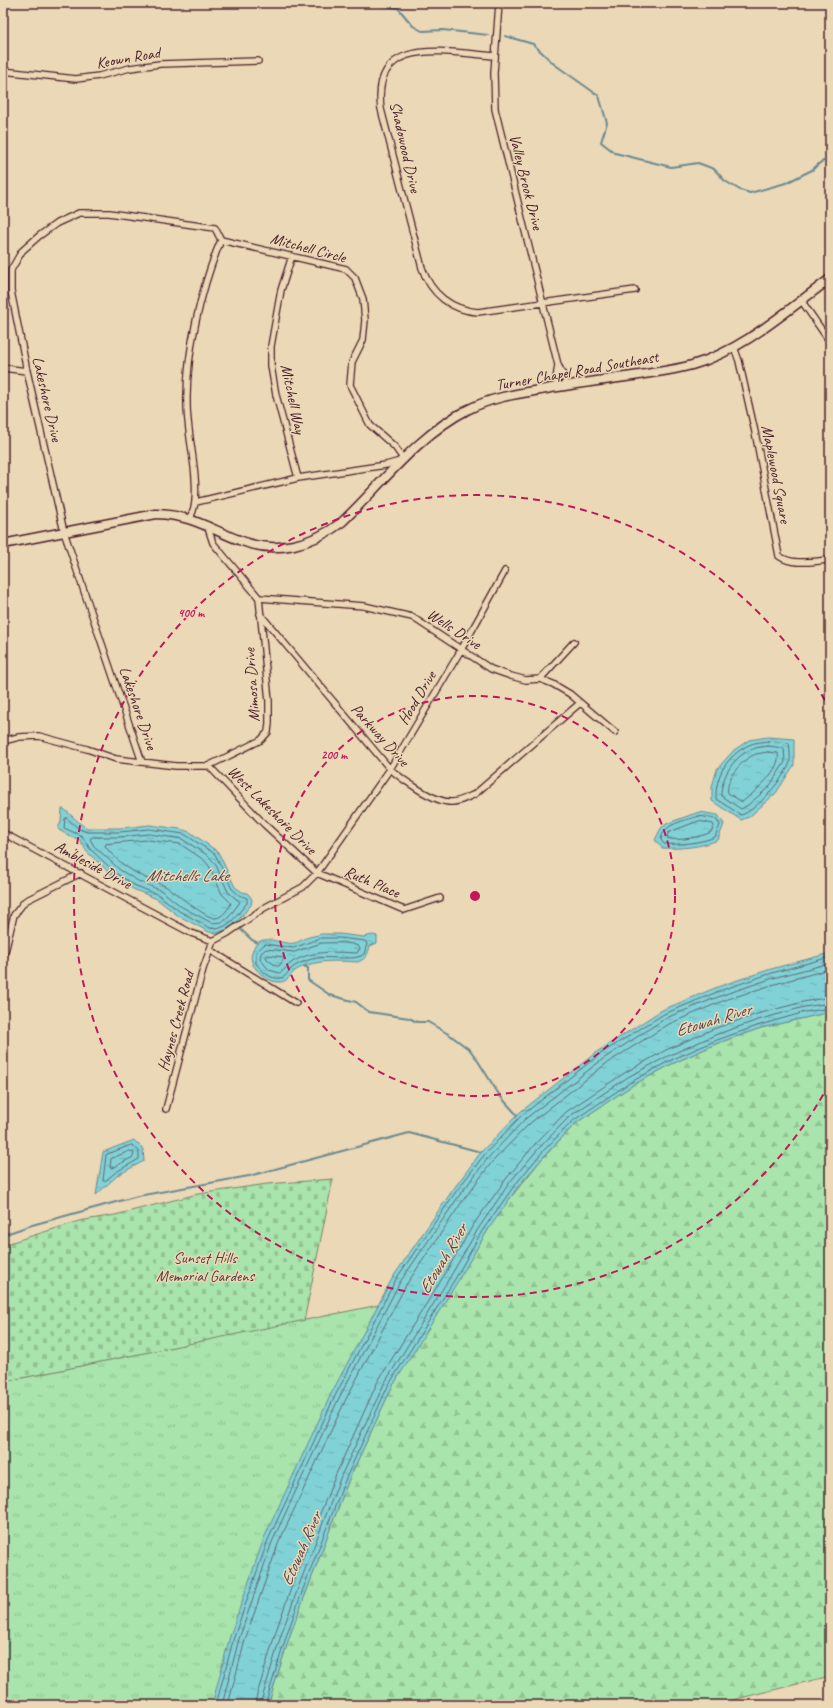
<svg xmlns="http://www.w3.org/2000/svg" width="833" height="1708" font-family="Caveat,sans-serif">
<defs>
<pattern id="forest-firs" width="22" height="20" patternUnits="userSpaceOnUse"><rect width="22" height="20" fill="#a8e4ab"/><path d="M5 1l3.5 6h-7zM16 11l3.5 6h-7z" fill="#92c393"/></pattern>
<pattern id="cemetery-stones" width="16" height="16" patternUnits="userSpaceOnUse"><rect width="16" height="16" fill="#a8e4ab"/><path d="M2 7V4a2 2 0 0 1 4 0v3zM10 15v-3a2 2 0 0 1 4 0v3z" fill="#92c393"/></pattern>
<pattern id="park-tufts" width="24" height="20" patternUnits="userSpaceOnUse"><rect width="24" height="20" fill="#a8e4ab"/><path d="M3 7l-1-3M5 7V3M7 7l1-3M15 17l-1-3M17 17v-4M19 17l1-3" fill="none" stroke="#92c393"/></pattern>
<pattern id="water-ripples" width="26" height="14" patternUnits="userSpaceOnUse"><rect width="26" height="14" fill="#80d2d7"/><path d="M2 4q2-2 4 0t4 0M15 11q2-2 4 0t4 0" fill="none" stroke="#70b4b9"/></pattern>
</defs>
<rect width="100%" height="100%" fill="#ebd8b6"/>
<filter id="ink" filterUnits="userSpaceOnUse"><feTurbulence type="fractalNoise" baseFrequency=".025" numOctaves="2"/><feDisplacementMap in="SourceGraphic" scale="8" xChannelSelector="R" yChannelSelector="G"/><feConvolveMatrix kernelMatrix="1 2 1 2 8 2 1 2 1" color-interpolation-filters="sRGB"/></filter>
<g filter="url(#ink)">
<path fill="url(#forest-firs)" stroke="#79826b" d="M830,1012v664l-118,29h-444l22,-70 59,-156 43,-92 107,-175 42,-52 35,-37 57,-38 39,-21 46,-21 43,-15z"/>
<path fill="url(#cemetery-stones)" stroke="#79826b" d="M333,1179l-29,142 -301,61v-137l76,-24 36,-6 83,-21 69,-10z"/>
<path fill="url(#park-tufts)" stroke="#79826b" d="M398,1301l-170,404h-225v-323z"/>
<path fill="url(#water-ripples)" stroke="#6a8a92" d="M768,737l26,2v26l-18,28 -27,24 -8,3 -29,-19v-14l5,-18 17,-19 15,-10z
M62,809h2l18,16 5,3h33l30,-3 30,4 10,3 28,20 17,35 7,5 5,1 3,3 2,4 -1,5 -16,19 -9,6 -9,3 -8,-1 -32,-17 -20,-16 -24,-10 -19,-12 -27,-25 -8,-13 -8,-2 -12,-7 -1,-2 3,-6z
M699,812l19,3 6,9 -6,16c-17,7 -37,9 -56,8l-7,-8 6,-12 7,-5z
M321,934h19l23,3 10,-2 4,1v7l-7,3c-2,8 -3,12 -12,16 -20,-1 -41,-3 -60,7 -7,3 -10,14 -19,13 -9,0 -17,-6 -23,-13 -4,-4 -6,-11 -4,-17 7,-23 29,-6 43,-9 4,-1 7,-4 11,-5 5,-2 10,-2 15,-4z
M830,953v59l-69,16 -43,15 -46,21 -39,21 -57,38 -30,31 -29,34 -31,45 -28,48 -66,106 -43,92 -59,156 -22,70h-56l18,-69 34,-98 67,-144 62,-117 59,-86 29,-39 38,-39 79,-62 64,-41 58,-24 51,-17z
M134,1140l9,9 1,12 -26,14 -22,20 7,-43z"/>
<g fill="none" stroke-linecap="round" stroke-linejoin="round">
<path stroke="#606770" stroke-width="1" d="M768,741l21,2c1,6 2,17 0,22 -7,15 -33,46 -48,50l-25,-16c-1,-24 12,-44 33,-54 6,-3 13,-3 19,-4z
M768,746l16,2 1,14 -16,25 -21,18 -7,4 -20,-13c0,-19 13,-41 32,-47 4,-2 10,-2 15,-3z
M768,752l10,1c4,16 -24,40 -36,49l-14,-9c-3,-14 14,-34 28,-39 4,-1 8,-1 12,-2z
M699,816l17,3 4,6 -5,12c-15,6 -35,8 -51,7l-3,-4c2,-17 24,-19 38,-24z
M67,818l12,11 8,3h33l29,-3 35,5 31,20 17,35 7,6 8,3v5l-15,18 -7,5 -8,3 -7,-1 -31,-17 -20,-16 -23,-9 -19,-12 -27,-25 -8,-13 -18,-8 1,-9z
M699,821l14,3 1,2 -3,6c-9,5 -35,10 -44,6l1,-5 4,-2z
M149,834l33,5 25,16 8,8 13,29 12,10 -12,16 -6,4 -10,1 -30,-16 -20,-16 -24,-10 -18,-11 -26,-24 -4,-7 2,-2h28z
M148,840l32,4 24,16 5,6 13,28 9,9c-2,5 -8,14 -15,15 -10,1 -41,-26 -51,-32 -5,-3 -12,-4 -17,-7 -16,-7 -33,-19 -43,-33l1,-2z
M321,938h18l26,3 2,3 -3,10 -3,2c-13,5 -34,-1 -49,3 -7,2 -18,6 -22,11 -3,3 -4,7 -9,8 -10,2 -20,-7 -25,-15v-11l9,-8 28,4z
M322,943c9,0 33,-2 38,5l-3,5c-22,-1 -43,-3 -63,8 -6,3 -9,9 -14,12l-11,-3 -9,-11 1,-6 5,-4 28,3z
M268,955l15,2 1,2 -5,7h-3l-9,-7 -1,-2z
M132,1145l7,6v8l-23,13 -11,9h-2l3,-26z
M130,1151l4,2 -1,4 -21,11h-2l1,-9z
M216,1705l18,-68 34,-97 67,-144 61,-117 59,-86 29,-38 37,-39 79,-62 64,-40 58,-24 50,-17 58,-16
M222,1705l17,-66 33,-97 67,-144 61,-116 59,-86 29,-38 37,-39 78,-60 63,-41 57,-23 50,-17 57,-15
M228,1705l17,-65 33,-96 67,-143 61,-116 58,-86 28,-37 37,-38 78,-61 62,-39 56,-24 50,-16 55,-15
M254,1705l22,-74 19,-54 41,-103 42,-93 67,-107 28,-49 33,-46 29,-35 31,-32 60,-40 40,-22 47,-21 44,-15 46,-12 27,-5
M260,1705l22,-73 19,-52 40,-104 43,-92 66,-107 28,-48 32,-47 29,-34 31,-32 58,-39 40,-21 47,-21 43,-15 46,-13 26,-4
M265,1705l22,-71 19,-53 40,-103 42,-92 67,-107 27,-48 32,-45 29,-35 31,-31 57,-38 40,-22 46,-20 43,-15 45,-13 25,-4"/>
<path stroke="#6a8a92" stroke-width="2" d="M369,3l29,5 15,18 9,5 21,-1 45,5
M505,36l28,8 21,20 45,32 8,27 -6,19 14,11 56,14 27,-4 16,6 11,12 15,9 10,3 36,-10 26,-13 9,-8 9,-3
M235,924l17,16 6,3
M304,966l4,2v12l22,15 26,7 13,10 40,6 8,4h11l22,13 20,15 6,8 24,38 17,19 -1,2
M3,1235l29,-10 106,-29 111,-20 160,-43 72,19"/>
<defs>
<path id="street" d="M499,3l-5,70 1,36 63,256 7,13 1,8
M495,56c-47,-3 -124,-23 -114,53l41,159c9,26 29,42 56,44l157,-22
M3,71l73,8 23,-3 31,-8 30,-4 98,-3
M292,256l-11,34 -10,56v20l5,29 22,83
M801,300l29,42
M734,347l5,14 16,71 24,124c14,10 34,5 51,4
M3,368l24,3
M558,387l-2,-8 2,-14
M196,502l102,-24 88,-13 18,-5 -9,-13 -25,-22 -20,-40 2,-23 11,-22 2,-20 -2,-21 -8,-21 -9,-9 -125,-29
M190,519c2,-6 5,-12 5,-18 3,-31 -8,-66 -8,-97 -1,-52 14,-116 34,-164
M207,525l6,18 46,55
M259,598l105,8 48,11 79,52 20,7 15,4 14,-1 13,5 17,10 45,38
M260,614l130,155c13,11 45,34 62,33 8,0 16,-5 23,-8l105,-91
M540,679l34,-37
M3,741l16,-4 20,-1 48,13 29,10 60,7h32l53,-26 7,-8 1,-9v-22l-10,-103
M142,762l-78,-230 -37,-161 -16,-80v-21l11,-19 17,-15 18,-13 22,-10h30l106,15 6,12
M209,766l55,58 53,49 87,37 36,-12
M3,833l188,100 22,8
M213,941l15,-8 36,-25 39,-21 14,-14 73,-104 71,-119 44,-79
M210,950l86,53
M3,960l11,-45 11,-14 56,-28
M166,1109l37,-140 10,-28"/>
<path id="secondary" d="M3,544l153,-30c35,1 52,14 83,26 36,15 73,5 103,-18 39,-37 76,-87 125,-112 23,-12 48,-16 73,-20 33,-6 66,-10 99,-15 17,-3 36,-5 53,-10 52,-15 95,-55 138,-86"/>
</defs>
<use href="#street" stroke="#4a1f2b" stroke-width="8"/>
<use href="#secondary" stroke="#4a1f2b" stroke-width="11"/>
<use href="#street" stroke="#ebd8b6" stroke-width="5.5"/>
<use href="#secondary" stroke="#ebd8b6" stroke-width="8"/>
</g>
</g>
<g fill="none" stroke="#c2185b" stroke-width="2" stroke-dasharray="7 5">
<circle cx="475" cy="896" r="200"/>
<path d="M829 1084A401 401 0 1 1 829 708"/>
</g>
<g text-anchor="middle" dominant-baseline="central" stroke-width="3" stroke-linejoin="round" paint-order="stroke">
<g font-size="16" fill="#4a1f2b" stroke="#ebd8b6">
<text transform="translate(128 58) rotate(-10)">Keown Road</text>
<text transform="translate(405 147) rotate(77)">Shadowood Drive</text>
<text transform="translate(526 182) rotate(76)">Valley Brook Drive</text>
<text transform="translate(308 248) rotate(15)">Mitchell Circle</text>
<text transform="translate(577 371) rotate(-10)">Turner Chapel Road Southeast</text>
<text transform="translate(47 399) rotate(77)">Lakeshore Drive</text>
<text transform="translate(293 399) rotate(78)">Mitchell Way</text>
<text transform="translate(776 474) rotate(79)">Maplewood Square</text>
<text transform="translate(454 629) rotate(33)">Wells Drive</text>
<text transform="translate(252 685) rotate(-94)">Mimosa Drive</text>
<text transform="translate(417 698) rotate(-59)">Hood Drive</text>
<text transform="translate(138 708) rotate(71)">Lakeshore Drive</text>
<text transform="translate(380 735) rotate(48)">Parkway Drive</text>
<text transform="translate(272 810) rotate(45)">West Lakeshore Drive</text>
<text transform="translate(93 865) rotate(28)">Ambleside Drive</text>
<text transform="translate(372 882) rotate(23)">Ruth Place</text>
<text transform="translate(176 1021) rotate(-75)">Haynes Creek Road</text>
</g>
<g font-size="16" fill="#583d3e" stroke="#ebd8b6">
<text x="205" y="1258">Sunset Hills<tspan x="205" dy="18">Memorial Gardens</tspan></text>
</g>
<g font-size="17" font-style="italic" fill="#55434d" stroke="#ebd8b6">
<text x="187" y="875">Mitchells Lake</text>
<text transform="translate(713 1020) rotate(-17)">Etowah River</text>
<text transform="translate(443 1259) rotate(-59)">Etowah River</text>
<text transform="translate(301 1549) rotate(-66)">Etowah River</text>
</g>
</g>
<circle cx="475" cy="896" r="6" fill="#c2185b" stroke="#ebd8b6" stroke-width="2"/>
<g font-size="12" text-anchor="middle" font-weight="bold" fill="#c2185b" stroke="#ebd8b6" stroke-width="3" stroke-linejoin="round" paint-order="stroke">
<text x="191" y="617">400 m</text>
<text x="334" y="759">200 m</text>
</g>
<rect width="833" height="1708" fill="none" stroke="#ebd8b6" stroke-width="16"/>
<rect x="8" y="8" width="817" height="1692" fill="none" stroke="#4a1f2b" stroke-width="1.5" filter="url(#ink)"/>
</svg>
